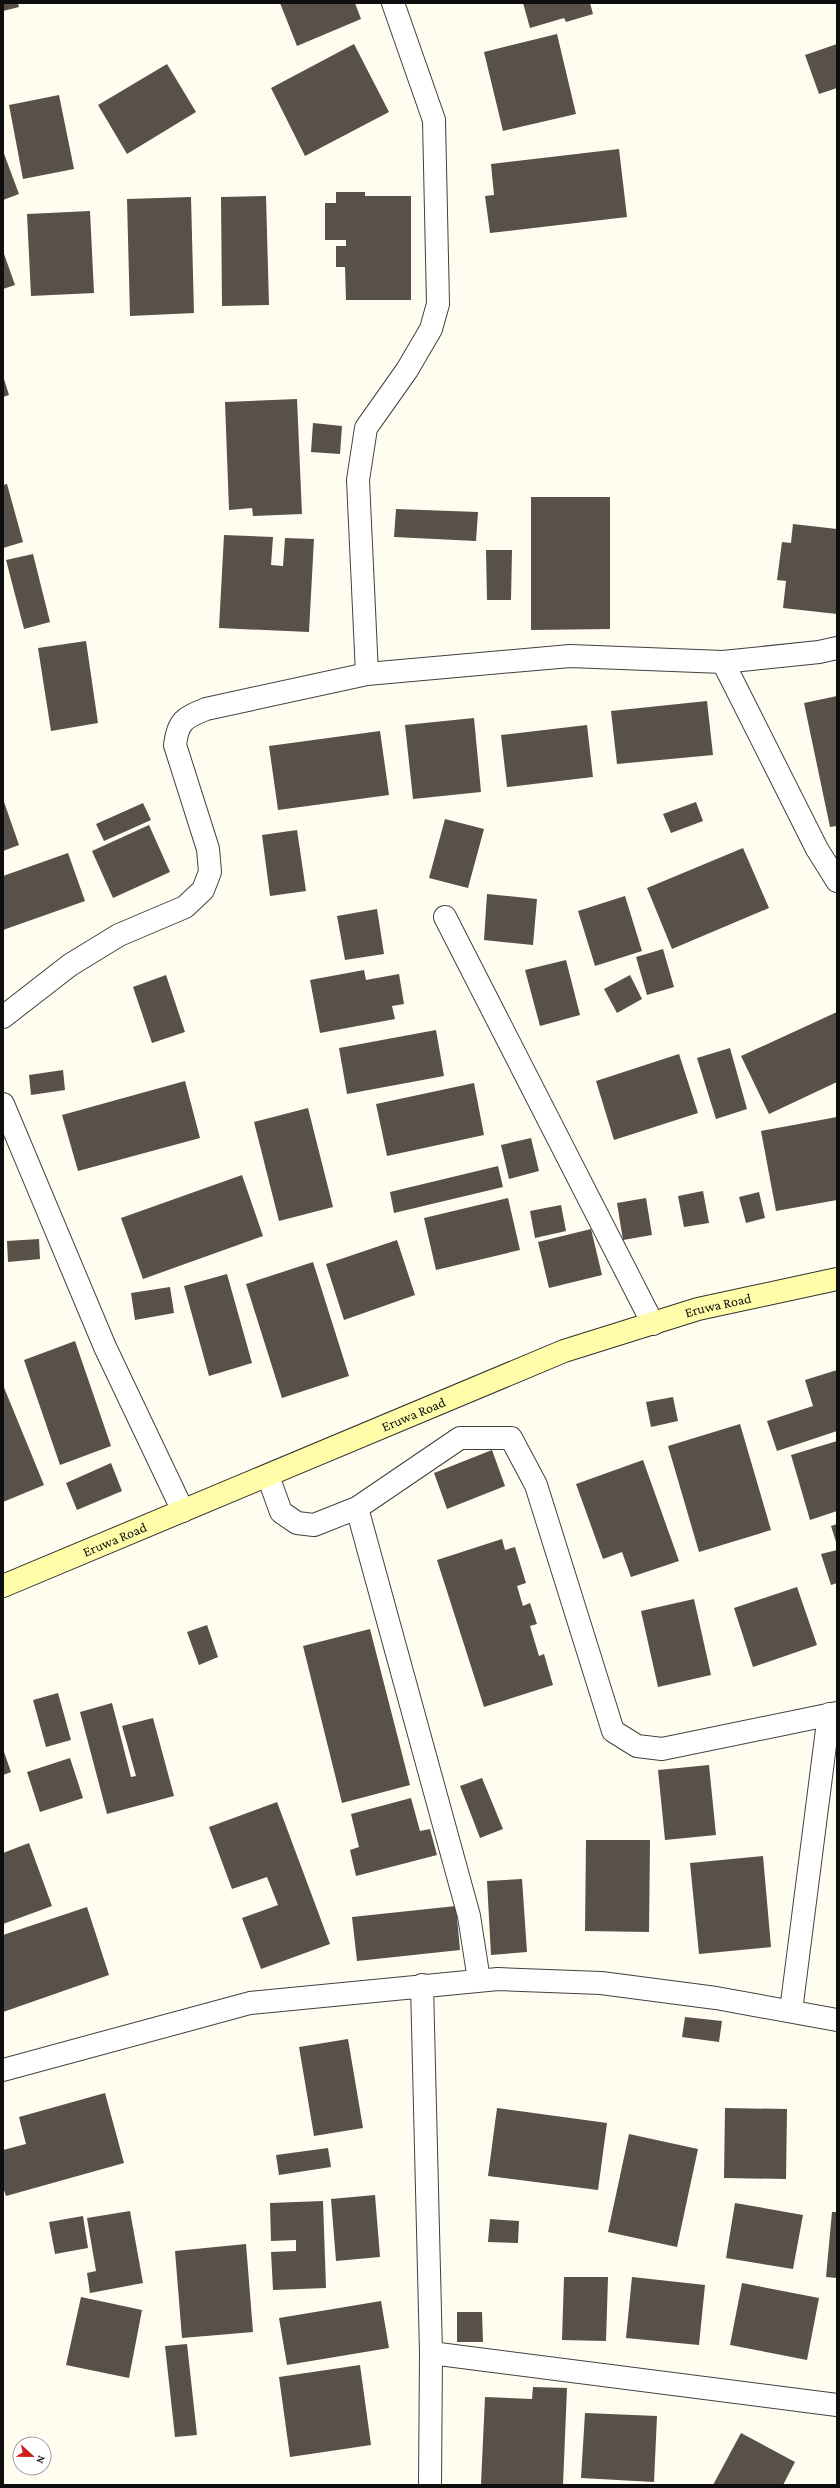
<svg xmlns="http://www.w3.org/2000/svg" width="840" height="2488" font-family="'Crimson Pro',serif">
<rect width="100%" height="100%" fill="#fffdef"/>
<path fill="#585049" d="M3,3h15l1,4 -16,4z
M280,3h75l6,16 -64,27z
M523,3h67l3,11 -27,8 -2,-4 -34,10z
M557,34l19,80 -73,17 -19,-79z
M354,44l35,68 -84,44 -34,-68z
M837,44v44l-18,6 -14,-39z
M167,64l29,48 -69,42 -29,-49z
M59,95l15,74 -51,10 -14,-74z
M619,149l8,68 -137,16 -5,-37 9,-1 -3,-31z
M3,151l16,43 -16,6z
M336,192h29v4h46v104h-65l-1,-33h-9v-21h10v-6h-21v-37h11z
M266,196l3,109 -47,1 -1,-109z
M191,197l3,116 -64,3 -3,-117z
M90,211l4,82 -63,3 -4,-82z
M3,251l12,34 -12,4z
M3,376l6,19 -6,2z
M297,399l5,115 -49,2 -1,-8 -23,2 -4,-108z
M313,423l29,3 -2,28 -29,-2z
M7,484l16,58 -20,6v-63z
M531,497h79v132l-79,1z
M396,509l82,3 -2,29 -82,-4z
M793,524l44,5v85l-54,-6 3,-27 -9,-1 5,-38 9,1z
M224,535l49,2 -2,28 12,1 2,-28 29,1 -5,93 -90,-4z
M486,550h26l-1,50h-24z
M33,554l17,68 -26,7 -18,-69z
M86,641l12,82 -47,8 -13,-83z
M837,696v130l-7,1 -26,-124z
M707,701l6,54 -96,9 -6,-53z
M474,718l7,74 -68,7 -8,-74z
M587,725l6,52 -86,10 -6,-52z
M380,731l9,64 -111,15 -9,-64z
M3,799l16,46 -16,6z
M696,802l7,19 -32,12 -8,-19z
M143,803l8,17 -47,21 -8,-17z
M445,819l39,10 -16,59 -39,-10z
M149,825l21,47 -57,26 -21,-47z
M297,830l9,61 -36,5 -8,-61z
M743,848l26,60 -97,41 -25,-61z
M68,853l17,48 -82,29v-54z
M487,894l50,5 -4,46 -49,-5z
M625,896l17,55 -47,15 -17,-55z
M377,909l7,45 -39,6 -8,-44z
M663,949l11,38 -27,8 -11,-38z
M566,960l14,55 -40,11 -15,-56z
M364,970l2,10 33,-6 5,30 -12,2 3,13 -75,14 -10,-53z
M166,975l19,57 -33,11 -19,-56z
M630,975l12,24 -25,14 -13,-24z
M837,1012v70l-68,32 -28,-58z
M436,1030l8,46 -97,18 -8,-46z
M730,1048l17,61 -31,10 -19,-61z
M679,1054l19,59 -84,27 -18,-59z
M63,1070l2,20 -34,5 -2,-20z
M185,1081l15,57 -122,33 -16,-56z
M474,1083l10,52 -97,21 -11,-52z
M308,1108l25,99 -54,14 -25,-99z
M837,1117v83l-61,11 -15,-80z
M531,1138l8,33 -30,8 -8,-34z
M498,1166l5,21 -109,26 -4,-21z
M242,1175l21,61 -120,43 -22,-61z
M703,1191l6,32 -25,4 -6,-31z
M759,1192l6,26 -19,5 -7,-26z
M508,1198l12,52 -84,20 -12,-52z
M646,1198l6,37 -29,5 -6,-37z
M561,1205l5,26 -31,7 -5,-27z
M591,1229l11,46 -53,13 -11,-46z
M39,1239l1,20 -32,3 -1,-21z
M397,1240l18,55 -71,25 -18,-56z
M313,1262l36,114 -67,22 -36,-114z
M227,1274l25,89 -43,13 -25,-90z
M170,1287l4,26 -39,7 -4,-27z
M75,1341l36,105 -51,19 -36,-105z
M837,1370v61l-60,20 -10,-30 46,-15 -8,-26z
M3,1385l41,100 -41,17z
M673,1397l5,24 -27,6 -5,-25z
M740,1424l31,106 -72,22 -31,-106z
M837,1441v70l-27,9 -19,-65z
M492,1450l13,36 -58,23 -13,-36z
M643,1460l36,101 -48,16 -9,-25 -19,7 -27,-75z
M111,1463l11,28 -45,19 -11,-27z
M837,1524v21l-6,-19z
M502,1539l3,11 10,-3 11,36 -9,3 6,20 7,-3 7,21 -7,2 9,30 5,-2 9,31 -69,22 -47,-147z
M837,1550v33l-6,2 -10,-31z
M797,1587l20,58 -64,22 -19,-59z
M694,1599l17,76 -53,12 -17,-76z
M207,1625l11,32 -19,8 -12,-33z
M370,1629l40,156 -68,18 -39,-157z
M58,1693l13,47 -25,7 -13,-47z
M112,1703l19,74 5,-1 -14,-50 31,-8 21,78 -67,18 -27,-102z
M3,1749l8,23 -8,3z
M70,1758l13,40 -43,14 -13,-40z
M709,1765l7,70 -51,5 -7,-70z
M482,1778l21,51 -23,9 -20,-52z
M411,1798l9,33 10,-2 7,26 -81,21 -6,-26 9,-3 -8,-33z
M277,1802l53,142 -69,25 -19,-51 36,-13 -11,-28 -35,12 -23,-62z
M586,1840h64l-1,92 -64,-1z
M29,1843l23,63 -49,18v-71z
M763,1856l8,91 -72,7 -9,-91z
M522,1879l5,73 -36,3 -4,-74z
M456,1906l4,44 -103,11 -5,-44z
M87,1907l22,68 -106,37v-77z
M685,2017l37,4 -3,21 -37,-5z
M348,2039l15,89 -49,8 -15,-89z
M105,2093l19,70 -118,33 -3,-9v-37l23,-6 -7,-27z
M497,2108l110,15 -9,67 -110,-14z
M725,2108l62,1 -1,70 -62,-1z
M629,2134l69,15 -21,98 -69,-15z
M328,2148l3,19 -52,8 -3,-20z
M375,2195l5,62 -44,4 -5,-62z
M323,2201l3,87 -53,2 -2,-38 25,-1v-11l-25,1 -1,-38z
M735,2203l68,12 -10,54 -67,-11z
M130,2211l13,72 -53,10 -3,-20 9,-2 -9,-53z
M832,2212h5v66l-11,-1z
M83,2216l5,32 -33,6 -6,-32z
M490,2219l29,2 -1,22 -30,-1z
M246,2244l7,88 -71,6 -7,-87z
M564,2277h44l-2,64 -44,-1z
M632,2277l73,8 -6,60 -73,-7z
M742,2283l77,15 -12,62 -77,-15z
M81,2297l61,13 -13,68 -63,-13z
M381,2301l8,47 -102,17 -8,-47z
M457,2312h25l1,30h-26z
M187,2344l10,91 -22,2 -10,-91z
M360,2365l11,80 -81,12 -11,-80z
M533,2387l34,1 -4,97 -82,-1 4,-87 47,2z
M585,2413l72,3 -3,66 -73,-4z
M741,2433l54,29 -12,23h-70z"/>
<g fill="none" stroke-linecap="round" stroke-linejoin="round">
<defs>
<path id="street" d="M723,662l94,187 20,32
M367,674l-9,-194 8,-52 41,-58 24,-41 7,-25 -4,-184 -41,-117
M445,917l208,407
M3,1017l67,-52 49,-30 66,-28 18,-17 7,-18 -2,-23 -33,-104c3,-24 9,-27 31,-36l161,-35 203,-18 153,6 96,-10 18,-4
M3,1104l102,243 78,164
M268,1476l13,36 16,11 17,2 43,-17 103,-70h51l25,47 77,246 24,15 25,3 175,-36
M357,1508l112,408 10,64
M422,1985l9,368 -1,132
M791,2011l38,-297
M3,2070l247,-67 248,-24 103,4 115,15 121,22
M431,2353l406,52"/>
<g id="secondary">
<path id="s1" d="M3,1586l561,-235 134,-42 139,-30"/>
</g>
</defs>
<use href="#street" stroke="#414141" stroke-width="24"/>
<use href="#secondary" stroke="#303030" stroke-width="24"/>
<use href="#street" stroke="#fff" stroke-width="22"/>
<use href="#secondary" stroke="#fffdaa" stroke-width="22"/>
</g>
<g text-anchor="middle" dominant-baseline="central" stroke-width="4" stroke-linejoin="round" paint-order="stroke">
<g font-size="14" fill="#0e0e0e" stroke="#fff">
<text stroke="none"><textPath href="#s1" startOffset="769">Eruwa Road</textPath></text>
<text stroke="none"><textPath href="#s1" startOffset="445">Eruwa Road</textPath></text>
<text stroke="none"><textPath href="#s1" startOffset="121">Eruwa Road</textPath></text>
</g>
</g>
<rect width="840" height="2488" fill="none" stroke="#0e0e0e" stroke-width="8"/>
<g transform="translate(32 2456) rotate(112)"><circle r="19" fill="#ffffff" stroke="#9f9f9f"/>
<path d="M0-3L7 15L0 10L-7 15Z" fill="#ca211a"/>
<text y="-6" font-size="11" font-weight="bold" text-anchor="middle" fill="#0e0e0e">N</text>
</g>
</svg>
